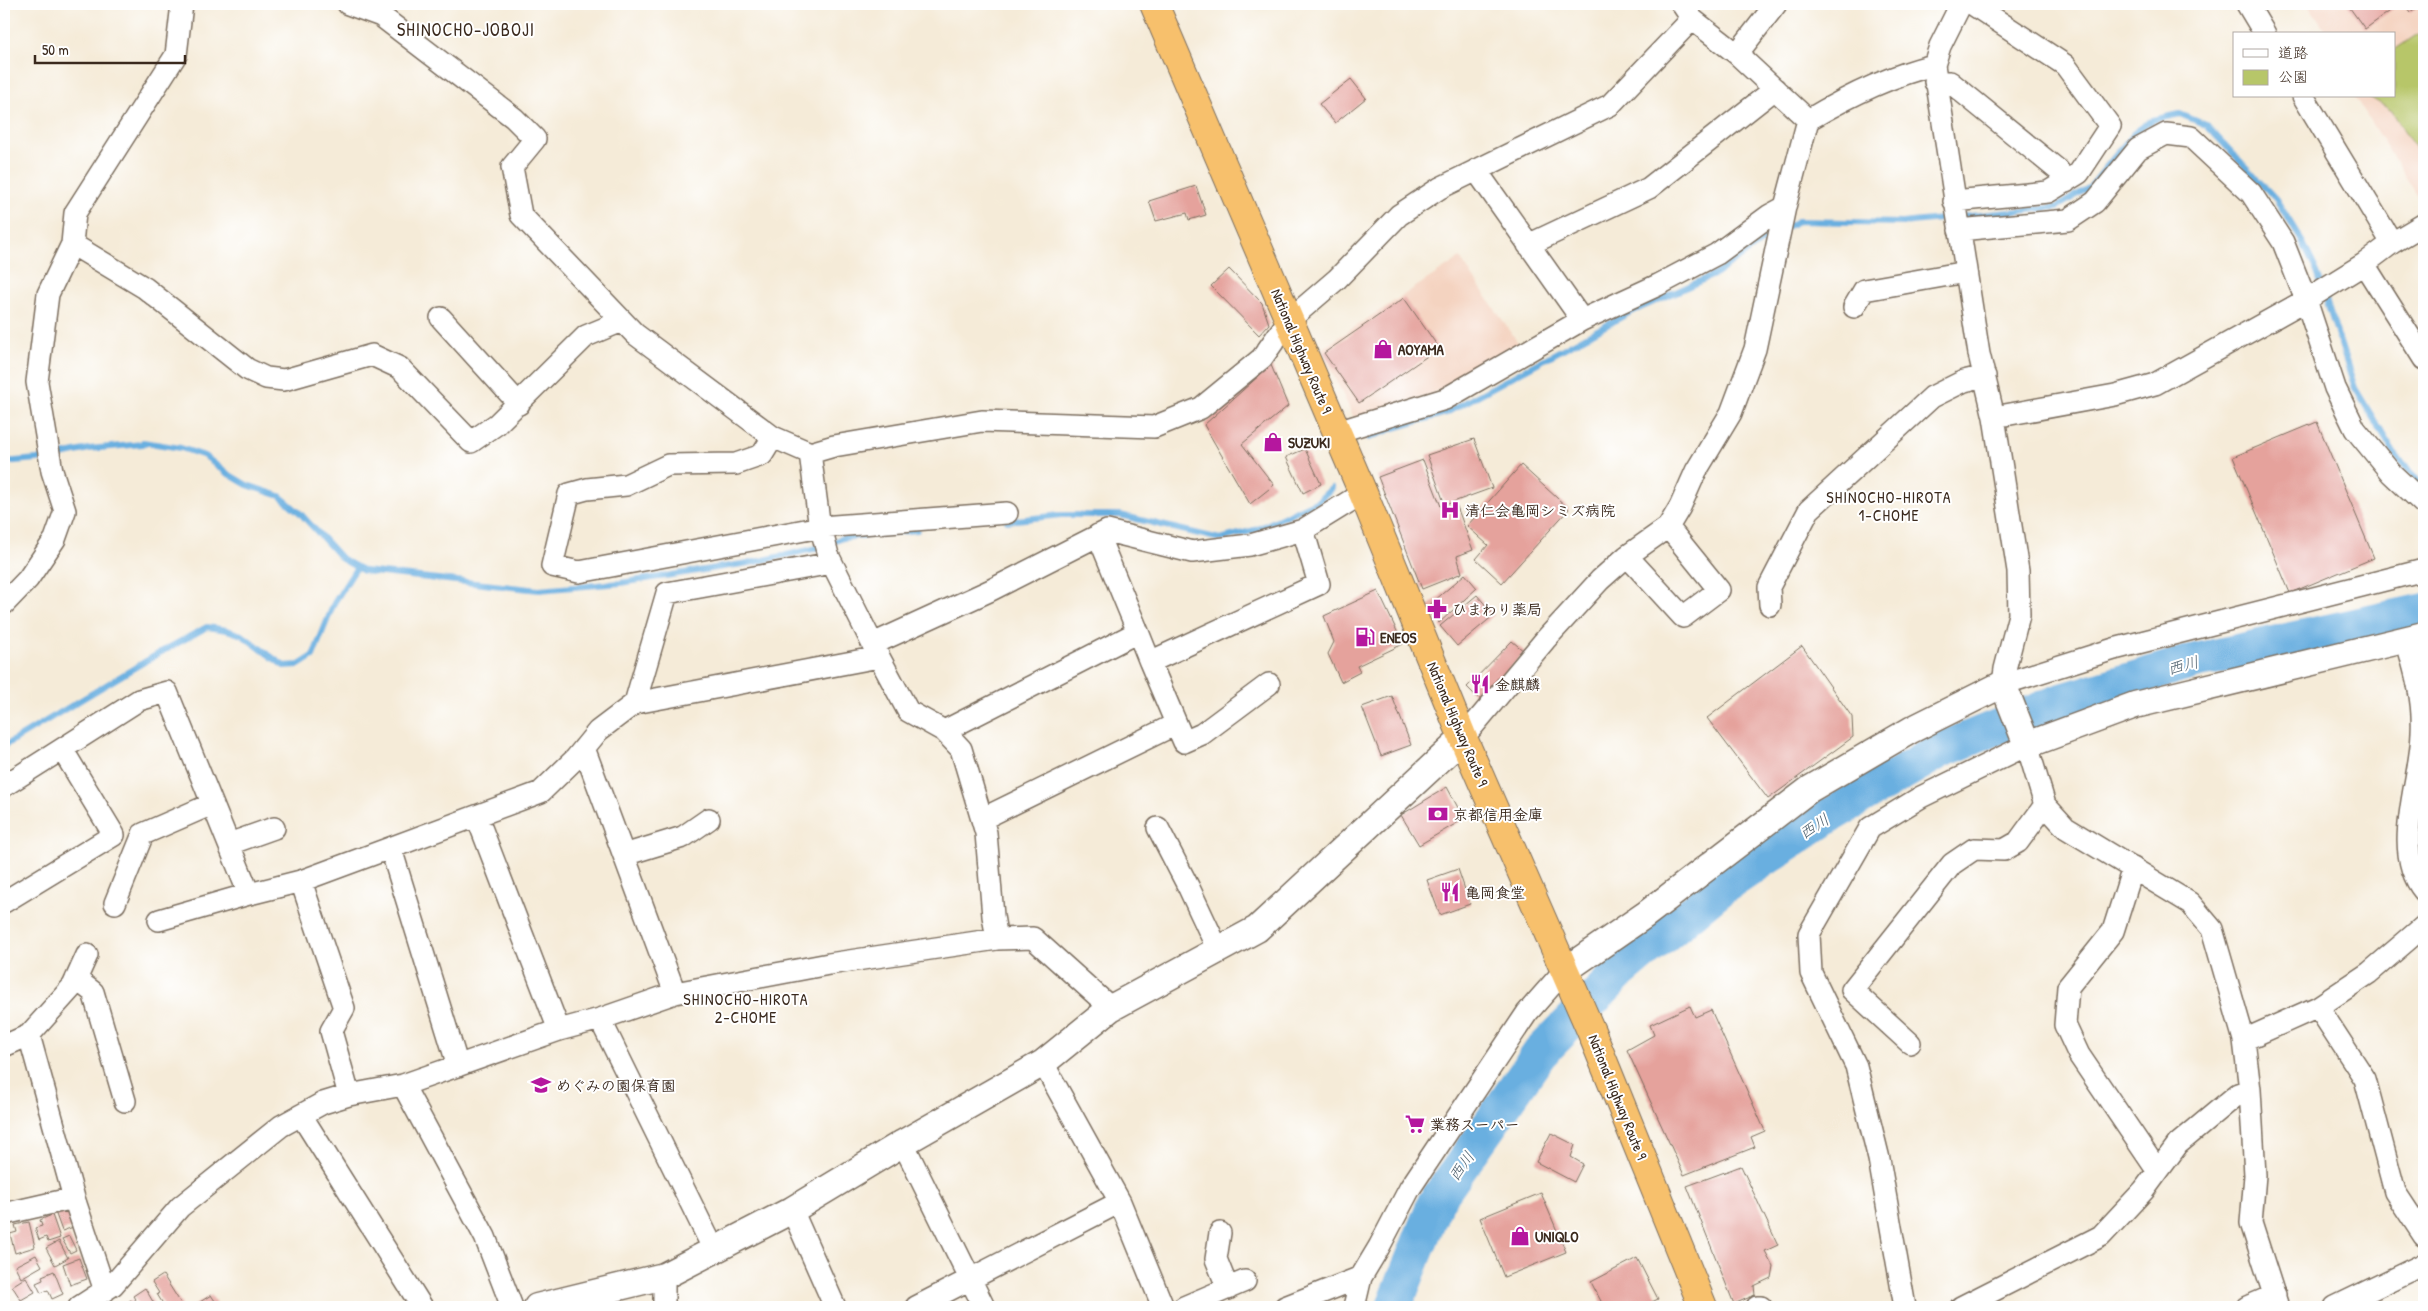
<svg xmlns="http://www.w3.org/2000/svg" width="2428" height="1311" font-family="'Patrick Hand','Klee One',sans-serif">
<rect width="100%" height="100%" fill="#fff"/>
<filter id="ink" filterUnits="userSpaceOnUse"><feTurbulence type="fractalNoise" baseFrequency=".02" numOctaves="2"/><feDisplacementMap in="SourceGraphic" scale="10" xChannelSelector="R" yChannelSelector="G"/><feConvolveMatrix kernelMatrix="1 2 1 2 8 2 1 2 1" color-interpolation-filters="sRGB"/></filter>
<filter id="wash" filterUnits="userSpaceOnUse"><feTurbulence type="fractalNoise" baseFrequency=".0096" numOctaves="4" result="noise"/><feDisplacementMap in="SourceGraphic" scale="20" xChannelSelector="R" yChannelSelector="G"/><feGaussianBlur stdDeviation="1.12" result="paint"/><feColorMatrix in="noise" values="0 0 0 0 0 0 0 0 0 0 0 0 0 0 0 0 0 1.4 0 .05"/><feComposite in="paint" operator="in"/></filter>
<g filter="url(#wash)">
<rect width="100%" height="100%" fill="#f5ebd8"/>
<path fill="#f4d3c0" d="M2308,4h116v202l-70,-110h40v-62h-66z
M1460,258l59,86 -89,51 -76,23 -33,-69z"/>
<path fill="#b7c669" stroke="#797844" d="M2424,30v133l-32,-52 -24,-15h26v-46z"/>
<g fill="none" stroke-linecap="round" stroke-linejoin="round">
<path stroke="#69afe0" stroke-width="6" d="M1786,227l12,-6 104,2 155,-16 33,-20 43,-53 19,-14 28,-6 26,11 70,74 27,44 14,29 38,116 39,65 30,35
M1369,438l25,-10 52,-15 181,-99 89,-40 58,-41
M4,462l44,-4 41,-9 54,-5v-2l38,6 24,8 20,16 22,13 33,11 20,17 42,46 22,12 175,19 81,-7 135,-21 58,-13 30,-11 74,-8
M1007,521l54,-6h59l100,24 35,-9 63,-29 14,-13
M4,746l157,-94 46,-25 20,3 15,5 42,31 15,-1 14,-9 21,-53 23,-36"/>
<path stroke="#69afe0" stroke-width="36" d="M1394,1307l41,-104 105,-150 80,-81 98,-82 109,-73 114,-67 118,-48 132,-40 233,-51"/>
</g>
<g id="blocks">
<path fill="#e5a29c" d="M2347,4h53l-35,25z
M2404,4h18l-12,8z
M1351,79l15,19 -31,25 -16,-19z
M1196,186l10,29 -17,5 -2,-7 -31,8 -7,-20z
M1229,269l33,34 7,21 -10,11 -48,-49z
M1404,298l35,50 -80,55 -35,-50z
M1271,365l17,41 -46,38 32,41 -24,19 -46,-79z
M2317,422l57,136 -84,35 -57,-136z
M1474,439l18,49 -47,17 -18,-50z
M1305,449l16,35 -18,9 -17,-36z
M1423,460l19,49 14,-5 17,46 -16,6 5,17 -40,16 -44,-112z
M1521,465l48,44 -67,74 -26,-24 12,-14 -21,-19z
M1465,574l12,14 -38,35 -13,-15z
M1378,591l25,53 -46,22 3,6 -19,10 -13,-28 6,-12 -10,-26z
M1477,595l17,20 -37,31 -17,-20z
M1512,641l13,11 -45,48 -13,-13z
M1802,646l50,71 1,20 -85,62 -61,-81z
M1392,696l19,49 -30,11 -19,-49z
M1447,787l17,32 -45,26 -18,-30z
M1458,869l12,35 -30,11 -13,-35z
M1690,1006l5,11 16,-7 54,121 -14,6 4,10 -71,28 -57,-125 27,-15 -4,-10z
M1551,1133l24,12 -4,12 12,7 -9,18 -38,-20z
M1741,1166l37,79 -13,6 8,15 -2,12 -17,8 1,9 -21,9 -47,-118z
M1541,1193l25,59 -62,25 -24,-59z
M73,1208l6,17 -17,6 -8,-22z
M52,1215l8,23 -12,4 -2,-5 -7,3 -4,-12 7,-2 -2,-6z
M29,1222l6,25 -20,6 -5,-19 7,-2 -2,-7z
M69,1236l7,14 -6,3 -8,-14z
M59,1241l9,17 -13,7 -9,-17z
M36,1255l6,11 -21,12 -6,-12z
M79,1258l8,21 -17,6 -7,-21z
M1637,1258l21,41 -16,8h-38l-13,-25z
M54,1271l9,23 -11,5 -4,-9 -7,3 -5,-10 7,-3 -1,-4z
M163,1275l19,30 -3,2h-14l-8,-13 2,-1 -7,-11z
M26,1277l9,15 -14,8 -9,-14z
M145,1288l11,19h-16l-7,-11z
M211,1295l8,12h-27z
M131,1300l5,7h-17z"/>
</g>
</g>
<g filter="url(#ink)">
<use href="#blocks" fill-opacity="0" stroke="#7c6e5f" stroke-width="1"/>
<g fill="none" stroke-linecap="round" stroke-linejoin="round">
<defs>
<path id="minor" d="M348,4l33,12 133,102 21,21 -23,28 9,48 114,119 138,103 37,16 24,-7 148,-25 172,6 47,-19 61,-50 26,-37 49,-42 62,-64 41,-27 170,-83 82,-86
M1682,4l10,15 45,35 71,66
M1961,4l-21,42 -6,19 45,289 15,63 24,154 1,44 -14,54 -2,15 111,-35 310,-79
M2247,4l18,30
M1737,54l39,-50
M1935,82h15l108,88 8,12
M1476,170l106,150
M1954,201l94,-9 31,-19 31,-47 -45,-61 -93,-61
M1959,230l109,-10 27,-18 43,-53 28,-15 25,3 60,56 32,49 23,58 29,88 20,41 36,44 33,31
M2392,243l32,-19
M72,244l73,44 102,81 19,9 18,2 88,-25 28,13 71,74 26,-18 89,-88 36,-15
M1528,245l121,-57 126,-99
M2364,264l60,95
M1854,307l10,-17 102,-18
M441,318l78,86
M1994,417l121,-22 40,-11 151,-84 58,-36 28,-21 -89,-147
M1337,432l108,-33 137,-79 76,-35 59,-31 53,-39 15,-8
M773,437l-11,18 -26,9 -68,1 -42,20 -39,4 -18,5 -17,72 27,6 242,-45 186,-14
M810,453l9,68 9,34 51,102 29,54 36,20 17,18 25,84 7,83 4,23
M1098,535l40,97
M1627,556l56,61 36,-27 -51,-63
M4,604l24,-25 27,-40 10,-28 -13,-40 -15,-89 11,-88 24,-50 3,-31 101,-158 6,-51
M1770,605l-1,-18 40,-77 123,-113 32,-16 21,-5
M2406,639c9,31 18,61 16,94 -1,49 -32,116 2,158
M873,644l116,-53 118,-60 85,21 58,-7 53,-15
M1150,662l34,80 18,-8 67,-50
M635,703l32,-110 165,-30
M944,731l194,-99 12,30 169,-78 -16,-54 60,-37
M1463,738l82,-98 55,-60 27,-24 41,-29 12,-20 16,-36 35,-58 24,-64 30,-142 23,-87c37,-22 84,-45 126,-55
M584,748l91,245
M4,786l135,-86 28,-8 82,202 52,-13 240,-89 35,-34 22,-27 37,-28 244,-46
M477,817l82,213
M982,819l194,-95
M1158,828l31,60 29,62
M229,844l45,-16
M391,849l67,217
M624,855l59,-18 26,-18
M2133,868l-20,63 -45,56 -3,38 14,30 78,115
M301,881l43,127 -13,23 18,64
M4,902l110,-67 -52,-86
M115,903l28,-69 69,-30
M159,920l90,-26
M76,979l17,13 32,109
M2318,1007l47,72 30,113 29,44
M600,1019l114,231
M29,1035l45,163 31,93
M2244,1040l74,-33 51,-34 55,-47
M1910,1043l-58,-53 100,-126 22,-15 30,1 14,-8 27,-37
M4,1046l25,-11 44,-49 14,-31
M1043,1063l77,139 43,105
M403,1085l82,152 27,70
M301,1115l121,192
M903,1143l81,164
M792,1210l43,97
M4,1214l70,-16
M1220,1233l-4,26 12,30
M664,1276v31
M79,1307l34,-22 67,-78 101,-81 42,-23 26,-8 54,-10 156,-55 41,-11 75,-26 154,-29 168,-25 36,-1 78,70
M916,1307l204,-105
M1184,1307l61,-26
M1285,1307l76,-30
M1354,1307l7,-30 18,-30 31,-59 117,-175 37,-42
M1757,1307h4
M1905,1307l-26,-148 -23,-93 -45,-93 -2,-39 61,-106 51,-31 106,-52 18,60 21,23 124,75 22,26 32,111 6,50 5,85 -4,48 27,84
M1961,1307l140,-71 43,-46 34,-46 60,-50 12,-4
M2247,1307l28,-12
M2335,1307l89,-43"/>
<path id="tertiary" d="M1564,971l81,-56 165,-126 101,-59 92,-46 24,61 108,-40 289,-70
M537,1307l127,-31 128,-66 111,-67 140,-80 68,-55 146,-79 206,-191"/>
<path id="trunk" d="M1154,4l209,489 100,245 128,293 112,276"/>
</defs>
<use href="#minor" stroke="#7c6e5f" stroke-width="24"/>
<use href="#tertiary" stroke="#7c6e5f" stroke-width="29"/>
<use href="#trunk" stroke="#7c6e5f" stroke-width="30"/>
<use href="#minor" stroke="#fff" stroke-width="21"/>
<use href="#tertiary" stroke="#fff" stroke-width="26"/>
<use href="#trunk" stroke="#f7c06c" stroke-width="28"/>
</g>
</g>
<defs>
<symbol id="shop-bare" viewBox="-9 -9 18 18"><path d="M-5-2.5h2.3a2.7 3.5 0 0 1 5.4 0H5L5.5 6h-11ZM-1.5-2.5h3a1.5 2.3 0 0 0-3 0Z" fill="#b5179e" stroke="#fff" stroke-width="2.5" paint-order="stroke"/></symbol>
<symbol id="hospital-bare" viewBox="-9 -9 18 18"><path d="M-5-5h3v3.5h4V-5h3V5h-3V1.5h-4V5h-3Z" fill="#b5179e" stroke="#fff" stroke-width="2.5" paint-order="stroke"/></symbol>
<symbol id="pharmacy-bare" viewBox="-9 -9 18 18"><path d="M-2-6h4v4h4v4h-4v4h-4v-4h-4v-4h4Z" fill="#b5179e" stroke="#fff" stroke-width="2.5" paint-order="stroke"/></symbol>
<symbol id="fuel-bare" viewBox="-9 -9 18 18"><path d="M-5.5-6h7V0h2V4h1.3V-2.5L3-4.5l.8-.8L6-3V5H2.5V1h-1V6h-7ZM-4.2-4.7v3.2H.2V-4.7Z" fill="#b5179e" stroke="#fff" stroke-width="2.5" paint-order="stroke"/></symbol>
<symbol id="restaurant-bare" viewBox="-9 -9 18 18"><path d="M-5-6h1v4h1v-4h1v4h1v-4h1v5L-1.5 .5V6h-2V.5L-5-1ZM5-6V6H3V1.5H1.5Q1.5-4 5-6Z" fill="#b5179e" stroke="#fff" stroke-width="2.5" paint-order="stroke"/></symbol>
<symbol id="bank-bare" viewBox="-9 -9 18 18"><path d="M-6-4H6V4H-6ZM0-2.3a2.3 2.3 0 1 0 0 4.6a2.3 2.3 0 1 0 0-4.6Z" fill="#b5179e" stroke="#fff" stroke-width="2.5" paint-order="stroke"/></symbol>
<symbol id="school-bare" viewBox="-9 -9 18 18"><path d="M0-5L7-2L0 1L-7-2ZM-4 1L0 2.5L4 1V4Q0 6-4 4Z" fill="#b5179e" stroke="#fff" stroke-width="2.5" paint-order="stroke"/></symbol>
<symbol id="supermarket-bare" viewBox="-9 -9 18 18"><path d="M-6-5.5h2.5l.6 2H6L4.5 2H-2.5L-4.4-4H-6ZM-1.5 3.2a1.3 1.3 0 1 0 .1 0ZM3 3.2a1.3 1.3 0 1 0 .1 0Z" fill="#b5179e" stroke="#fff" stroke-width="2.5" paint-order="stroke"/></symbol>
</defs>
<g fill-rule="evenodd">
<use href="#shop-bare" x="1369" y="335" width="28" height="28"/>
<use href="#shop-bare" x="1259" y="428" width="28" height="28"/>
<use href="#hospital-bare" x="1436" y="496" width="28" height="28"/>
<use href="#pharmacy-bare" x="1423" y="595" width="28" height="28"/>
<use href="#fuel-bare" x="1351" y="623" width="28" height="28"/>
<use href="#restaurant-bare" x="1466" y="670" width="28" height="28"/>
<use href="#bank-bare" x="1424" y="800" width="28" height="28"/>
<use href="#restaurant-bare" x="1436" y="878" width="28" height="28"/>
<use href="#school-bare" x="527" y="1071" width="28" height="28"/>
<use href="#supermarket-bare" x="1401" y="1110" width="28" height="28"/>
<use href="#shop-bare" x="1506" y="1222" width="28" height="28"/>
</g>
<g text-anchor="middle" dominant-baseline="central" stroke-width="4" stroke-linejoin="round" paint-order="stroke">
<g font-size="15" font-weight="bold" fill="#3b2a1e" stroke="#fff" text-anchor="start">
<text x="1398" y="349">AOYAMA</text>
<text x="1288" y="442">SUZUKI</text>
<text x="1465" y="510">清仁会亀岡シミズ病院</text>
<text x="1452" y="609">ひまわり薬局</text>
<text x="1380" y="637">ENEOS</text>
<text x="1495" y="684">金麒麟</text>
<text x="1453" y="814">京都信用金庫</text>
<text x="1465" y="892">亀岡食堂</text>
<text x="556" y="1085">めぐみの園保育園</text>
<text x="1430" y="1124">業務スーパー</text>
<text x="1535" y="1236">UNIQLO</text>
</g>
<g font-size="15" fill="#3b2a1e" stroke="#fff">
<text transform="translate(1302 351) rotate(67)">National Highway Route 9</text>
<text transform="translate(1458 724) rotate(67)">National Highway Route 9</text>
<text transform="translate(1618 1097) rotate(68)">National Highway Route 9</text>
</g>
<g font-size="16" letter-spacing="1" fill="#3b2a1e" stroke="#fff">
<text x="1889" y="497">SHINOCHO-HIROTA<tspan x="1889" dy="18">1-CHOME</tspan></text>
<text x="746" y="999">SHINOCHO-HIROTA<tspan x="746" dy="18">2-CHOME</tspan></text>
</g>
<g font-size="16" font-style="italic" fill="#4d5f6c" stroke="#fff">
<text transform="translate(2183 665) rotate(-15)">西川</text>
<text transform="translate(1814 826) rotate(-33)">西川</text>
<text transform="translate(1461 1166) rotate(-55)">西川</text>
</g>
<g font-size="18" letter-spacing="1" fill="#3b2a1e" stroke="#fff">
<text x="466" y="29">SHINOCHO-JOBOJI</text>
</g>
</g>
<rect width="2428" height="1311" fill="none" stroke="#fff" stroke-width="20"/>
<rect x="2233" y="32" width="162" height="65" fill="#ffffff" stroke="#b1aaa5"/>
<rect x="2243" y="49" width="25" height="8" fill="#ffffff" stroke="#b1aaa5"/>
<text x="2278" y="58" font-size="15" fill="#3b2a1e">道路</text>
<rect x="2243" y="70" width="25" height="15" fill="#b7c669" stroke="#b1aaa5"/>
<text x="2278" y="82" font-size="15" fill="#3b2a1e">公園</text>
<path d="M35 55v8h150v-8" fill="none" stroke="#3b2a1e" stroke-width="2.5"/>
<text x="42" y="55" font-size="15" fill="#3b2a1e" stroke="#ffffff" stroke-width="4" paint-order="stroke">50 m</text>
</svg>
